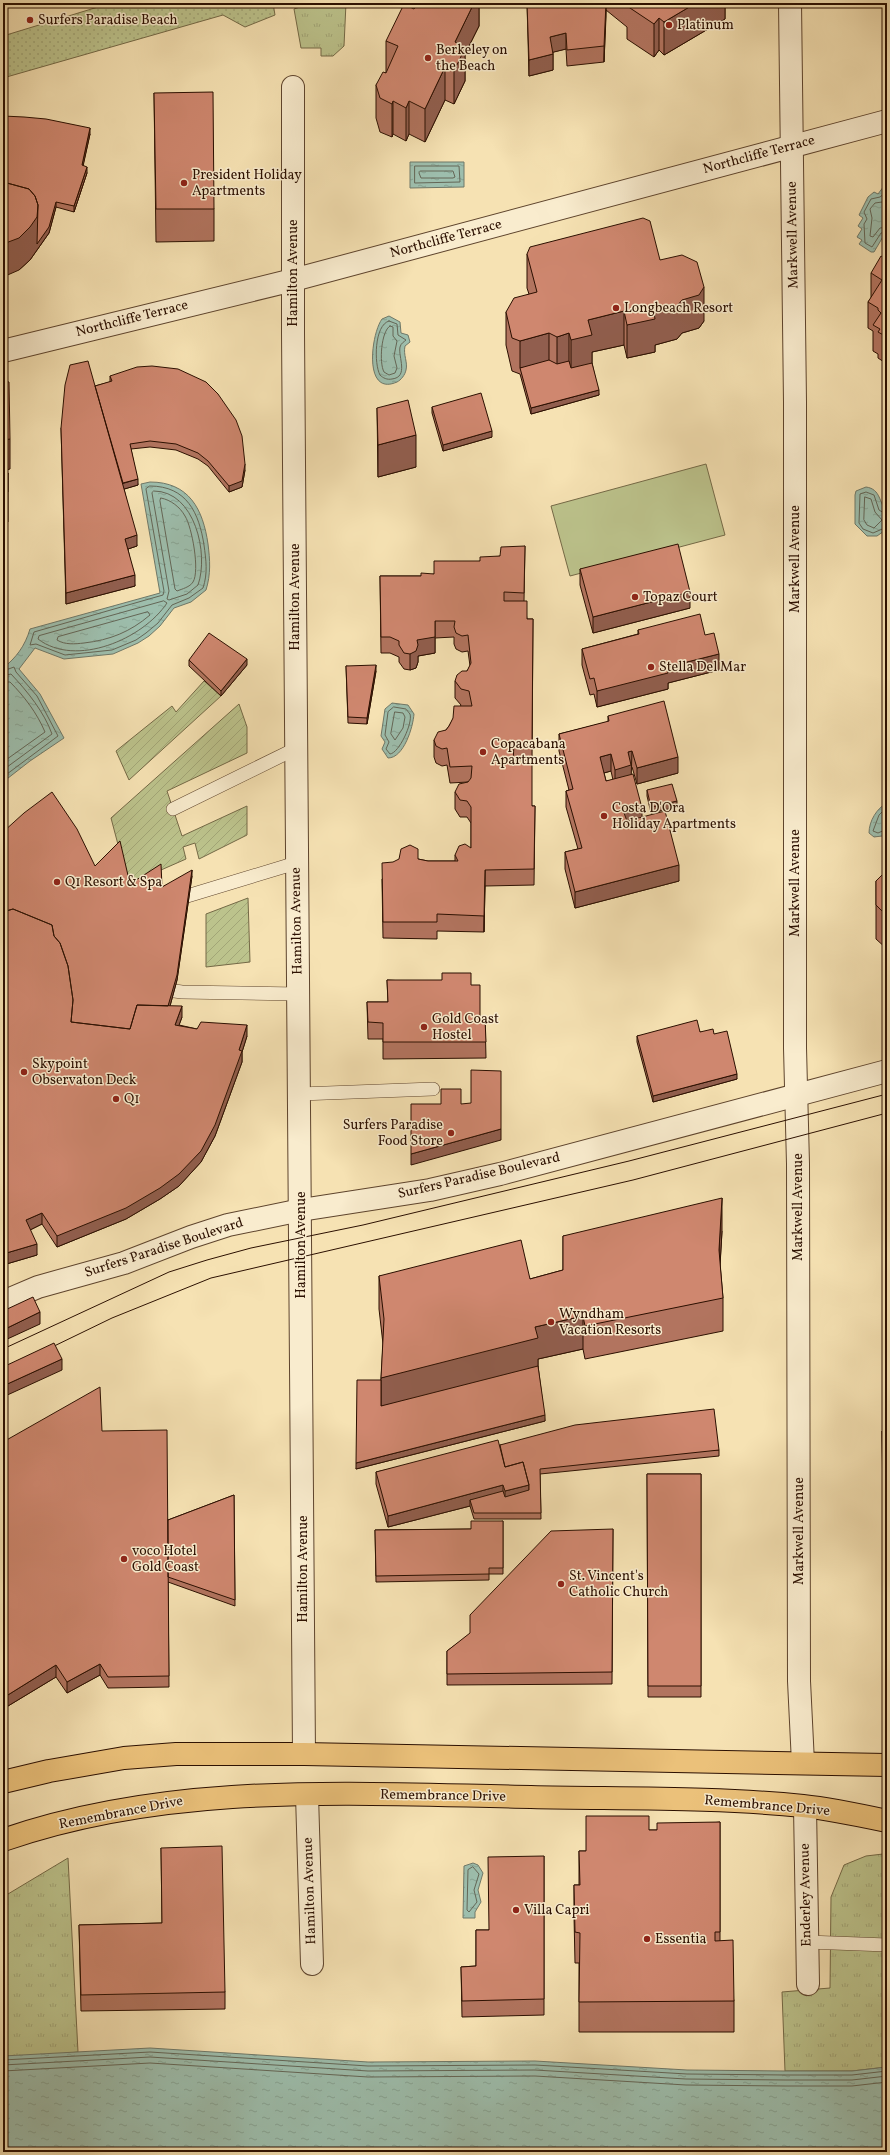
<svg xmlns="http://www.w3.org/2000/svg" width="890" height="2155" font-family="Vollkorn,serif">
<defs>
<pattern id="grass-dots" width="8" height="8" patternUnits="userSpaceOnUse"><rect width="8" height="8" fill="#bcc38c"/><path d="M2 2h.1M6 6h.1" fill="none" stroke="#a2a677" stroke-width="1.8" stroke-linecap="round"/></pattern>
<pattern id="park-tufts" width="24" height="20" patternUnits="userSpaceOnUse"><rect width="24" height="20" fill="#bcc38c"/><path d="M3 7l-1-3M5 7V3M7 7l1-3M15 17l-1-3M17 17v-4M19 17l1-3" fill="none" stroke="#a2a677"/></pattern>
<pattern id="garden-furrows" width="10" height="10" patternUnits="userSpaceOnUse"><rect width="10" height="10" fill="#bcc38c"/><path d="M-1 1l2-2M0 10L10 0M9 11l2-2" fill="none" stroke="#a2a677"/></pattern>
<pattern id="water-ripples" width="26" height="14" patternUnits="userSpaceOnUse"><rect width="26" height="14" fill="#9dbead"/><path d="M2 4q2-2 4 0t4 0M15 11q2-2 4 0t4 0" fill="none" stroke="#87a293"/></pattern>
</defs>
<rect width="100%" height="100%" fill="#f6e2b3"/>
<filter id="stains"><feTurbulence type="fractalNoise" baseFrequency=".005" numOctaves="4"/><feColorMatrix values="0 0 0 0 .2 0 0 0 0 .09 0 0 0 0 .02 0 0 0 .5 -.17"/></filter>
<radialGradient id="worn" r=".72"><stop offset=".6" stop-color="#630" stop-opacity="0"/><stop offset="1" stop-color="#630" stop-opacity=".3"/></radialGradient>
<path fill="url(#grass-dots)" stroke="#746946" d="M111,3h162l2,12 -30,12 -22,-12 -220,63v-42z"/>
<path fill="url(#park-tufts)" stroke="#746946" d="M312,3h34l-2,43 -11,10h-12v-8h-20l-7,-39z
M883,1854l4,3v210l-35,4h-67l-3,-79 48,-4 1,-91 13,-32 22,-9z
M68,1858l10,194 -75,8v-163z"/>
<path fill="url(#garden-furrows)" stroke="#746946" d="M204,681l17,15 -92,84 -13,-29 56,-45 4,6z
M239,704l8,23v26l-80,38 15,45 65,-30v29l-48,24 -4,-16 -12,4 3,12 -25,11 -31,20 -19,-72z
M248,898l2,64 -44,5v-53z"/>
<path fill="#bcc38c" stroke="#746946" d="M706,464l19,71 -155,41 -19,-70z"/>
<path fill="url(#water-ripples)" stroke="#6f7868" d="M410,162h54v25l-54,1z
M884,186l3,2v48l-3,-1 -10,17h-3l-12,-8 3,-4 -5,-3 5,-8 -4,-3 5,-8 -4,-3 9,-18 6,-5 4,2z
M389,316l11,6 1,11 7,2 2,7 -5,4c-2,9 3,16 1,24 -1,5 -5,10 -9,12 -34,15 -26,-48 -15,-63z
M150,482c39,0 53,27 58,62 2,16 3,30 -2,46l-15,12 -17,6 -14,18 -11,10 -11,7 -25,11 -49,5 -29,-11 -16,21 21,25 24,44 -34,23 -27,21v-114c13,-10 22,-22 27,-39l130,-36 -19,-109z
M866,487c15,2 13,16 21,26v16l-10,7h-10l-12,-12v-29l1,-4z
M392,703l16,2 6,9c-1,13 -10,44 -26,44l-6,-9 3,-7 -4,-6 4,-27z
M887,803v28l-5,5 -8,1 -5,-4c0,-12 8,-25 18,-30z
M473,1863l5,2 5,8 -5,17 3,12 -6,10v6h-12l1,-52z
M150,2048l218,14 167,-1 152,9 98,1h67l35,-4v85h-884v-96z"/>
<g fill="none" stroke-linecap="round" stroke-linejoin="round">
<path stroke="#646656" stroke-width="1" d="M415,166h44l1,16 -45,1z
M421,171h32l2,6 -2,1h-32l-2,-5z
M887,191l-7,6 -9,2 -7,13 3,7 -3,5 1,19 7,4 9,-14 6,-1
M887,197l-5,5 -7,1 -5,6 2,9 -2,18 3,1 7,-9 7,-1
M389,321l8,3 1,11 8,5c-2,2 -5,3 -6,7 -2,10 9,30 -8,32 -5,1 -9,-1 -12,-4 -6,-11 -6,-50 9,-54z
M390,326l3,1v9l4,5 -3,15 3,12 -2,5 -6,2 -5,-3c-5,-9 -3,-41 6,-46z
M150,486c37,0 49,27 54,59 2,15 4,28 -1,43l-14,10 -17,7 -14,18 -12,10 -10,7 -24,10 -47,5 -29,-11 -6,1 4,-13 129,-37 1,-4 -18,-102z
M154,491c41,0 55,63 44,94l-11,9 -18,6 -2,-1 2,-8 -17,-98z
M865,497l6,2 4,13 7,8 -8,8 -7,-3 -3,-5z
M161,498c10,2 19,9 24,18 7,11 15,55 8,66 -3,5 -11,7 -16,9l-2,-2 -15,-88z
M887,515l-8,-5 -5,-15 -8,-3 -6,2 -1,29 4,6 10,4 14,-6
M164,601l3,2c-24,36 -91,65 -129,36l1,-3z
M148,612l2,3c-20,17 -40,25 -66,28 -9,1 -19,2 -27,-3l1,-3z
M3,671l11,-4 2,5 21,24 21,40 -55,41
M3,676l8,-2c17,18 33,38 41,60l-49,36
M3,682h7c14,14 27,31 35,50l-42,30
M394,707l12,2c0,0 3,4 4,5 3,9 -11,39 -20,40l-4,-5 3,-7 -4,-7 3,-23z
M395,712l8,1 2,4 -2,11 -8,12 -4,-6z
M887,807l-8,8 -6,16 5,2 9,-4
M473,1867l6,7 -5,16 3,12 -8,10 -2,-2 1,-40z
M3,2060l147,-8 218,14 167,-1 152,9 98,1h67l35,-4
M3,2065l147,-8 218,14 167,-1 151,9 99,1h67l35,-4
M3,2071l147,-8 218,14 167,-1 151,9 99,1h67l35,-4"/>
<defs>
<path id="service" d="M173,809l122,-60
M174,900l122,-37
M158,985l9,5 15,2 116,2
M300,1094l133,-5
M807,1942l80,3"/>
<path id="minor" d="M790,3l5,399v646l3,116 1,517 4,82
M293,87v246l11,1421
M307,1795l5,169
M805,1807l3,177"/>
<path id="tertiary" d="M3,351l290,-71 594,-159
M3,1302l35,-15 86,-24 67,-26 37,-12 73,-15 129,-20 70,-16 387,-103"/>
<path id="trunk" d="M3,1782l46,-11 75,-13 52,-4h128l583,11
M3,1840c170,-59 351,-46 528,-43 90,2 182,0 272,9 28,3 56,9 84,15"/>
</defs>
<use href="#service" stroke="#5e442d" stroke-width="14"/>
<use href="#minor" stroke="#5e442d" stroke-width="24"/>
<use href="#tertiary" stroke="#5e442d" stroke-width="24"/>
<use href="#trunk" stroke="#2b0f00" stroke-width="24"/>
<use href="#service" stroke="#f9ecce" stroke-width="13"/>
<use href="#minor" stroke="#f9ecce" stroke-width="22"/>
<use href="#tertiary" stroke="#f9ecce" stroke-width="22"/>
<use href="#trunk" stroke="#ebc17a" stroke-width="22"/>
<path stroke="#2b0f00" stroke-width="1" d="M3,1349l166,-77 38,-12 44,-12 112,-23 266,-64 258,-67
M46,1350l66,-32 99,-40 422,-98 254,-67"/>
</g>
<path fill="#b2745f" stroke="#2b0f00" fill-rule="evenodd" d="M479,3v23l-14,28v27l-11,23 -9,-4 -20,42 -16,-8 -3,7 -13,-7 -1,3 -12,-5 -4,-14v-33l10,-13v-31z
M527,3h198v16l-61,36 -5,-5 -5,7 -27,-18v-12l-21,-17 -2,52 -37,4 -1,-17 -13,3v18l-24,6z
M154,93l60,116v32l-58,1z
M90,134l-7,31 4,8 -13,39 -18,-5 -7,26 -19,27 -11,10z
M527,254l133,6 44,61 -5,7 -17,5 -5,6 -22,6v7l-28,6 -3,-13 -32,7v11l7,32 -68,19 -11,-40 -8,-3 -6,-26v-33l23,-18 -2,-6z
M887,259v105l-9,-6v-4l-5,-3v-20l-5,-3v-26l3,-4v-25z
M110,376l135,94 -3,17 -13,5 -21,-26 -10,-7 -22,-9 -26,-3 -19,2 7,36 -14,4 13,57 -9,3 7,37 -69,18 -5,-176 34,-42 15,-4z
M432,407l60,30 -49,14 -11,-38z
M377,408l39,59 -38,10z
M525,546l-1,55 3,18h6l-1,141 -18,1v2l18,43h3l-1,79 -49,1 -1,46 -47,-1v8l-54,-1 -1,-59 36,-20 10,2h27v-6l16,-7v-25l-4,-6h-7l-5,-8v-17l13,-10 -18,1 -3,-18 -5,1 -6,-3 -2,-6v-17l12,-10 3,-4 12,-21 -6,-7v-17l12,-10 3,-5 -2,-15 -6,1 -6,-3 -2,-5v-7l-19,1v15l-17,3v6l-2,6 -6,2 -6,-1 -5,-7v-5l-9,-4h-9l-1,-77h41l13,-2 46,-13 20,-5z
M580,569l110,39 -97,25 -13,-48z
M638,630l67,5 14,35 -51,13v6l-71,18 -3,-13 -4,1 -8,-30v-16l56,-15z
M189,660l58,5 -26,31 -32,-30z
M887,664v33l-4,-16v-16z
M346,666l30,5 -9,53 -19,-1z
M608,716l70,57 -41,11 -5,-17h-1v8l11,42 37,64 -104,27 -10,-39v-17l13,-3 -12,-42v-16l3,-1 -10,-39v-17l49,-12zM611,771l2,9 -7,1 -2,-8z
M647,790l30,17 -26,6 -4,-17z
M95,866l35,18 32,3 30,-11 -15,104 -7,26 12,11 -3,8 18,4 50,7 -5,16v10l-27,74 -14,26 -22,24 -19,13 -34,20 -69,28 -15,-23 -12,6 7,25 -34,10z
M887,870v79l-11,-10v-58z
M387,980l84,5 9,33h5l1,40 -103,1v-20h-15l-1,-37h21z
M700,1032l14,2 23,45 -84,23 -16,-60v-6z
M722,1231l-2,33 3,34v33l-138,28 -2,-10 -45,10v7l7,55 -189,48 25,-89 2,-36 -4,-35v-33l151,3 33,-9v-34z
M102,1431l66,89 66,-25 1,111 -67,-24 1,105 -61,1 -8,-13 -33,18 -11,-16 -53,32v-267z
M882,1431h5v77h-4z
M500,1445l219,5v6l-179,18 1,45h-67l-4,-13 -82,21 -12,-43v-12z
M647,1474h54v223h-53z
M503,1521v53h-14v6l-113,2 -1,-52 96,-1z
M613,1529l-1,155 -165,1v-34z
M720,1822v119l14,60v31h-155v-69h-4l-1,-47v-31h5v-34h7l63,-21h8z
M161,1848l64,144v17l-144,2 -2,-86 83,-2z
M544,1856v159l-82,2 -1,-50 15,-1v-36h13z"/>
<path fill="#915e4e" stroke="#2b0f00" d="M474,3h5v23l-14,28v27l-11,23v-33l1,-29z
M606,3v14l-2,45v-16z
M696,3h29v16l-61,36v-33z
M659,18v32l-5,7v-33z
M566,33v16l-16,4v-16z
M553,54v16l-24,6v-16z
M445,67v33l-20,42v-33z
M393,101v33l-1,3v-33z
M409,101v33l-3,7v-33z
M90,128v6l-8,37v-6z
M87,167v6l-13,39v-6z
M56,202v5l-7,26 -19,27 -11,10 -16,7v-33l35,-39z
M704,287v34l-5,7 -17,5 -5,6 -22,6v7l-28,6v-33l27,-12 28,-13z
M624,311v34l-32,7v17l-21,5v-34l17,-20z
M549,333v33l-29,2v-27z
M569,333v34l-12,3v-33z
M599,390v5l-68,19v-6z
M492,431v6l-49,14v-6z
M416,435v32l-38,10v-32z
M10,439v30l-7,2v-31z
M245,464v6l-3,17 -13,5v-6z
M8,473v49l-3,3 -2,1v-31z
M138,479v6l-17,5v-6z
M137,535v11l-12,4v-11z
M135,575v11l-69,18v-11z
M690,592v16l-97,25v-16z
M435,621v32l-17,3v6l-2,6 -6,2v-16l7,-14z
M719,654v16l-51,13v6l-71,18v-16l70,-24z
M247,659v6l-26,31v-5z
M376,665v6l-9,53v-6z
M632,751l-1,30 -16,5v-16l13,-18z
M611,754v17l-11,3v-17z
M678,757v16l-41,11v-16z
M677,801v6l-26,6v-6z
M642,808v16l-18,5v-16z
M679,865v16l-104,27v-16z
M192,870v6l-15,104 -10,37v-6z
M485,870v16l-1,46v-16z
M182,1006v11l-7,19v-11z
M247,1025v11l-5,16v10l-27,74 -14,26 -22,24 -19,13 -34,20 -69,28v-11l182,-186z
M737,1074v5l-84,23v-6z
M501,1129v11l-90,25v-11z
M722,1198v33l-3,53v-34z
M42,1213v11l-16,8v-12z
M37,1244v11l-34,10v-11z
M40,1312v12l-37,17v-11z
M583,1316v33l-45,10v13l-157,40v-34l154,-51z
M62,1359v11l-59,27v-11z
M545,1415v6l-189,48v-6z
M503,1485v12l-33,3v6l-82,21v-11z
M529,1485v11l-24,6v-11z
M100,1664v11l-33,18v-11z
M56,1665v12l-53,32v-11z"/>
<path fill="#cf876f" stroke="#2b0f00" d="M418,3h56l-19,39 10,6 -11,23 -9,-4 -20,42 -16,-8 -3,7 -13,-7 -1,3 -12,-6 -4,-13 7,-13 3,1 12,-27 -12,-5 18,-37 10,5z
M527,3h79l-2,43 -37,4 -1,-17 -16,4 3,17 -24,6z
M630,3h66l-32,19 -5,-4 -5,6 -27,-18z
M213,92l1,117h-58l-2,-116z
M3,116l21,1 22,2 44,9 -8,37 5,2 -13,39 -18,-4 -7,25 -12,17 1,-39 -3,-9 -6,-7 -22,-6 -4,-1z
M3,182l4,1 22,6 6,7 3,9 -1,12 -7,10 -11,11 -16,6z
M643,218l7,3 10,39 22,-5 15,7 7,25 -5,8 -17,5 -5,6 -23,7 1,6 -28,6 -3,-14 -36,9 4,15 -21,5 -2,-7 -12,4 -8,-4 -29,8 -8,-3 -6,-26 8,-14 23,-6 -10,-38 3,-7z
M881,256l6,3v78l-9,-5 2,-3 -7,-4 8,-12 -3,-3v-2l-10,-6 14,-22 -11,-7z
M549,360l8,4 12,-3 2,7 21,-5 7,27 -68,18 -11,-40z
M88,361l49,174 -12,4 10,36 -69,18 -5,-165 4,-43 5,-20z
M152,366l26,3 28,13 12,12 18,26 6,16 3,28 -3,17 -13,5 -21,-25 -10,-8 -22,-9 -26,-3 -20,3 8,35 -15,4 -28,-97 17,-5 -2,-5 27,-9z
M5,381l4,1 1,57 -7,1v-58z
M481,393l11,38 -49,14 -11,-38z
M408,400l8,35 -38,10 -1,-37z
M3,451v16l5,6v19l-3,3h-2z
M678,544l12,48 -97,25 -13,-48z
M525,546l-1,47 -20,-1v9h23v18h6l-1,125h-18l-1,19 19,1v42h3l-1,63 -49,1 -1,46 -47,-2v8h-54l-1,-59 11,-1 6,-3 2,-10 9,-4 8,4v10l10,2h30l-3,-6 4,-9 6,-2 6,4v-41l-4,-6 -7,-1 -5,-8 4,-8 9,-2 3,-4 1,-12 -22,1 -3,-19 -5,1 -6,-3 -2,-6 4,-8 8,-2 3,-4 4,-8 1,-12h18l-3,-15 -8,-2 -6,-8 2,-6 5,-4h5l4,-8 -3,-28 -6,1 -6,-3 -2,-6 1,-6h-20v16l-18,3 1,5 -2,6 -6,3 -6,-1 -5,-8v-4l-9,-4h-9l-1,-61h41v-3l13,1v-13h46v-4l20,-1 1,-9z
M700,614l5,21 9,-2 5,21 -52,13 1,6 -71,18 -3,-13 -4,1 -8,-30 57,-15 -1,-4z
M209,633l38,26 -26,32 -32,-31z
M887,664v17l-4,-16z
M376,665l-9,53 -19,-1 -2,-51z
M664,701l14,56 -41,11 -5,-17 -4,1 3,13 -16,5 -4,-16 -11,3 6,24 27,-7 9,34 -18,5 3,8 38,-10 14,54 -104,27 -10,-40 17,-4 -16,-57 7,-2 -14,-55 50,-13 -1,-5z
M672,784l5,17 -26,6 -4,-17z
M52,792l25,37 18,37 25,-25 10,43 31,-20 1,23 30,-17 -15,105 -9,31 -31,-1 -7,24 -59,-7 2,-22 -5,-34 -8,-23 -6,-7 -2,-11 -39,-16 -10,3v-80l21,-19z
M887,870v46l-11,-11v-24z
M13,909l39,16 2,11 6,7 8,23 5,34 -2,22 59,7 7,-24 45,1 -7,19 22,4 4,-7 46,3 -8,25 3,1 -27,74 -14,26 -22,23 -19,14 -34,20 -69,28 -15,-23 -16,7 11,24 -34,10v-342z
M442,973h29v12h9v33h5l1,24h-103v-19l-15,-1 -1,-20h21l-1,-22h55z
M697,1020l3,12 13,-3 1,5 13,-3 10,43 -84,22 -16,-60z
M471,1070l30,1v58l-90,25v-50h30v-15h20v15l10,-1z
M722,1198l-3,52 4,48 -138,28 -2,-10 -48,11 3,11 -157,40 3,-59 -5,-43 142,-36 9,39 33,-9v-34z
M33,1297l7,15 -37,18v-19z
M54,1343l8,16 -59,27v-19z
M538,1366l7,49 -189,48 1,-83h24v26z
M100,1387l2,44 65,-1 2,246 -61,1 -8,-13 -33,18 -11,-17 -53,33v-256z
M714,1409l5,41 -179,19 1,44h-67l-4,-13 33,-9 2,6 24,-7v-5l-6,-23 -18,5 -5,-22 75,-20z
M882,1431h5v60h-4z
M498,1440l7,27 18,-5 6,23 -24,6 -2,-6 -115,31 -12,-44z
M647,1474h54v212h-53z
M234,1495l1,105 -67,-23v-57z
M471,1521h32v47h-14v6l-113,2 -1,-46 96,-1z
M613,1529l-1,143 -165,2v-23l23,-18v-18l81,-84z
M586,1816h63v14h8v-7l63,-1v110h-5v9l18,-1 1,61 -155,1 1,-69 -5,-1 -1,-47h6l-1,-34h7z
M222,1846l3,146 -144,3 -2,-70 83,-2 -1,-75z
M544,1856v143l-82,2 -1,-34 15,-1v-36h13l-1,-73z"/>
<g fill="#8f2418" stroke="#f9ecce" stroke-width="1.5">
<circle cx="30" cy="20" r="4"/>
<circle cx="669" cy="25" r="4"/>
<circle cx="428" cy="58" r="4"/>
<circle cx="184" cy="183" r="4"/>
<circle cx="616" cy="308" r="4"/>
<circle cx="635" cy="597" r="4"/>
<circle cx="651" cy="667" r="4"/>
<circle cx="483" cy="752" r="4"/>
<circle cx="604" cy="816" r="4"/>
<circle cx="57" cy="882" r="4"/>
<circle cx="424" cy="1027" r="4"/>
<circle cx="24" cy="1072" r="4"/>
<circle cx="116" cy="1099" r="4"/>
<circle cx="451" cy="1133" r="4"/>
<circle cx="551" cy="1322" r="4"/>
<circle cx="124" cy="1559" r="4"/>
<circle cx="561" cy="1584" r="4"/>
<circle cx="516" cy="1910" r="4"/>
<circle cx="647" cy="1939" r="4"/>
</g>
<g text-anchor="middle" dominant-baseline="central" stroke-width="3" stroke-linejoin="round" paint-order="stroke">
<g font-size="14" fill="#2b0f00" stroke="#f9ecce" text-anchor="start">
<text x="38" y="20">Surfers Paradise Beach</text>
<text x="677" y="25">Platinum</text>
<text x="436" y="50">Berkeley on<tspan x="436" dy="16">the Beach</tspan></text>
<text x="192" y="175">President Holiday<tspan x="192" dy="16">Apartments</tspan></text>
<text x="624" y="308">Longbeach Resort</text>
<text x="643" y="597">Topaz Court</text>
<text x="659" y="667">Stella Del Mar</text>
<text x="491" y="744">Copacabana<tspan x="491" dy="16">Apartments</tspan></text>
<text x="612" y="808">Costa D'Ora<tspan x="612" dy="16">Holiday Apartments</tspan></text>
<text x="65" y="882">Q1 Resort &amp; Spa</text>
<text x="432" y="1019">Gold Coast<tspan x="432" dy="16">Hostel</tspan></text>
<text x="32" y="1064">Skypoint<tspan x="32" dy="16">Observaton Deck</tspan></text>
<text x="124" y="1099">Q1</text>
<text x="443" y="1125" text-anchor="end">Surfers Paradise<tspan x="443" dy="16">Food Store</tspan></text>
<text x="559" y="1314">Wyndham<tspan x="559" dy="16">Vacation Resorts</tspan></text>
<text x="132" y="1551">voco Hotel<tspan x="132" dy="16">Gold Coast</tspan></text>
<text x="569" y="1576">St. Vincent's<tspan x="569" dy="16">Catholic Church</tspan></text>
<text x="524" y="1910">Villa Capri</text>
<text x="655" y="1939">Essentia</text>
</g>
<g font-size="14" fill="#2b0f00" stroke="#f9ecce">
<text transform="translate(759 155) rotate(-15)">Northcliffe Terrace</text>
<text transform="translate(793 235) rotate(-91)">Markwell Avenue</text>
<text transform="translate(446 239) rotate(-15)">Northcliffe Terrace</text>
<text transform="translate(293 273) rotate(-90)">Hamilton Avenue</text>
<text transform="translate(132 319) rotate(-14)">Northcliffe Terrace</text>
<text transform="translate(795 559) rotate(-90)">Markwell Avenue</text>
<text transform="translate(295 597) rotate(-90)">Hamilton Avenue</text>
<text transform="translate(795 883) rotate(-90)">Markwell Avenue</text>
<text transform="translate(297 921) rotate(-91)">Hamilton Avenue</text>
<text transform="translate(479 1176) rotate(-13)">Surfers Paradise Boulevard</text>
<text transform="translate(798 1207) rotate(-90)">Markwell Avenue</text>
<text transform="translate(301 1245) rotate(-90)">Hamilton Avenue</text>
<text transform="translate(164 1248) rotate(-18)">Surfers Paradise Boulevard</text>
<text transform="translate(799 1531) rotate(-90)">Markwell Avenue</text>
<text transform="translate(303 1569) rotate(-90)">Hamilton Avenue</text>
<text transform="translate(443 1796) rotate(1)">Remembrance Drive</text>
<text transform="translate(767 1806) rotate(5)">Remembrance Drive</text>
<text transform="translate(121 1813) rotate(-11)">Remembrance Drive</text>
<text transform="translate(310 1891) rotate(-92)">Hamilton Avenue</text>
<text transform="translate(806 1895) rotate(-91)">Enderley Avenue</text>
</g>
</g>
<rect width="890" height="2155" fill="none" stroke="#f6e2b3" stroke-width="16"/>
<rect x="4" y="4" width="882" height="2147" fill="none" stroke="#2b0f00" stroke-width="2"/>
<rect x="8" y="8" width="874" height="2139" fill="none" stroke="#2b0f00"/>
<rect width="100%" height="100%" filter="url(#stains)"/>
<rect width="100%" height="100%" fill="url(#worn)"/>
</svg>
